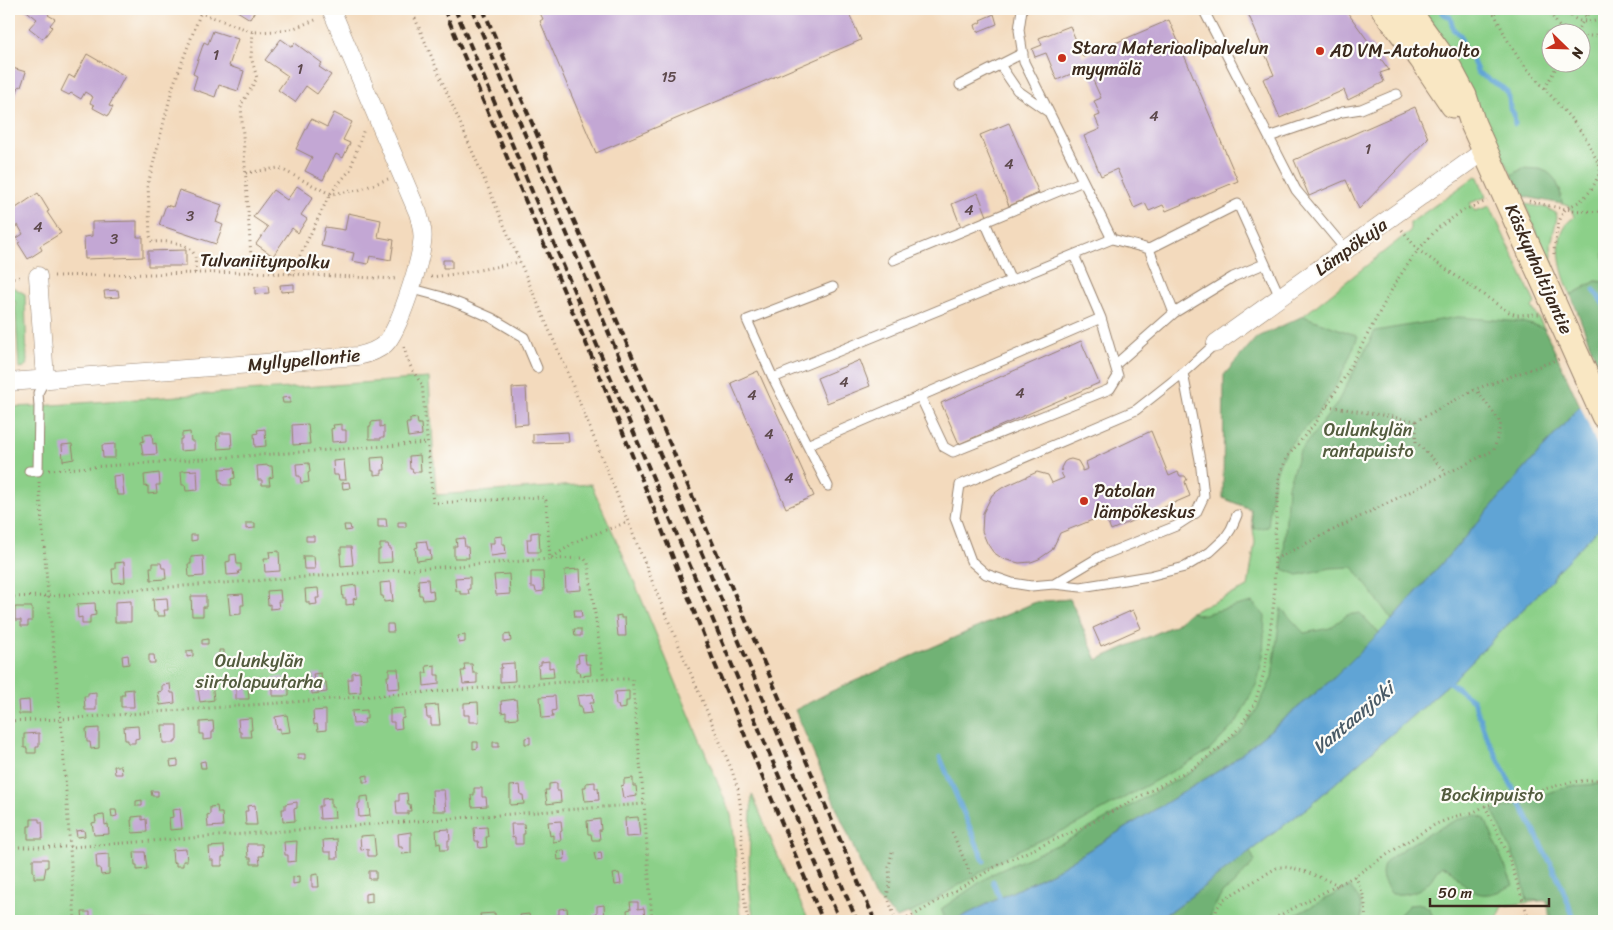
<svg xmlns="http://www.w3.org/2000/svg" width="1613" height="930" font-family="Sriracha,sans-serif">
<rect width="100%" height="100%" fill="#fdfcf7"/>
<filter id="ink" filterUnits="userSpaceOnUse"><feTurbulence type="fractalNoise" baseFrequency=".02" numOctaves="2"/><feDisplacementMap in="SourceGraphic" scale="10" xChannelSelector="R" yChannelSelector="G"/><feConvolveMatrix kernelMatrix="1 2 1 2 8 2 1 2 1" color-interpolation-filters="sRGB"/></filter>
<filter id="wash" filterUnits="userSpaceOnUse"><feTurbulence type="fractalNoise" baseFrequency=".0096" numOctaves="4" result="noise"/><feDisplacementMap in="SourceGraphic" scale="20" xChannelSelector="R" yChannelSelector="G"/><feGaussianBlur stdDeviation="1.12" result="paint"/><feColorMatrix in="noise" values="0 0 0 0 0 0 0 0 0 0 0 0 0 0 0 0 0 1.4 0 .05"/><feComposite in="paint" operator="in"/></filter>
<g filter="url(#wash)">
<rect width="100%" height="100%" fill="#f3dabd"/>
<path fill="#8cd089" stroke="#647d54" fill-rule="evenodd" d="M1415,9h189v273l-8,-1 -25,14c-10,-22 -22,-61 3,-78l-4,-11 -8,-2 -2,-15 -37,-21 -11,7 -12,-23 -19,-41zM1550,32h30v30h-30z
M1476,176l2,1 8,20 -16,6 5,8 15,-5 45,97 -3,4 12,21 36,78 -188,214 -57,57 -107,88 -275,156h-40l-19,-42 -64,-187 206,-90 34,-3 27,61 78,-35 16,-13 57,-25 7,-45 -5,-33 -27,-11 80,-182 107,-85v-8z
M1525,204l22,4 9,5 1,4 -6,28 3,32z
M9,285l16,9 2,69 -2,4 -6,1 -4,-67h-6z
M429,378l7,117 155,-11 33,73 107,258c7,35 4,71 10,106h-732v-514l30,-1z
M1604,522v399h-54l-3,-21 -44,6 -7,15h-347l24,-11 135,-103 94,-82 49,-43 101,-102 6,-10z
M752,794l38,91h2l16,34 5,2h-59c-8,-41 -4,-85 -2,-127z"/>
<path fill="#71b275" stroke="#566e4a" d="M1523,168c6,1 14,0 20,2 14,5 18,21 19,34l-41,-8 -9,-21z
M1596,281l8,1v99l-33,-86z
M1303,316l55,20c-11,29 -24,57 -43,81 -8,11 -21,20 -28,32 -15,23 -16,51 -19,78l-14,2 -4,-20 -27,-11 1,-123 32,-37z
M1458,317l63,5 23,6 36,78 -188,214 -39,-53 -22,1 -33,7 -15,-6 5,-84 12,-34 36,-46 39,-74z
M1070,599l27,61 78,-35 15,-13 10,3 52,-13 13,14 -2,39 -6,28 -21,40 -27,28 -134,74 -59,26 -95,57 -24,10 -23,-22 -79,-186 35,-18 206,-90z
M1281,608l23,25 26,-5 17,-13 13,-2 19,20 -44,44 -107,88 -175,107 -100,49h-7l-5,-12 51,-35 76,-34 125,-69 50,-41 13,-19 16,-33z
M1597,784l7,1v136h-52l-3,-20 -22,-1 -7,-30 -27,-59 77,-25z
M1476,815l9,4 28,66c-22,11 -35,15 -53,-4 -5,-7 -9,-12 -18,-15 -5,4 -7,7 -10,12 -10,14 -25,17 -40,16 -7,-8 -13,-18 -8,-29 6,-12 66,-44 81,-48 3,-1 8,-1 11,-2z
M1250,851l5,10 -22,24 -10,7 -11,19 -3,10h-60l24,-11z
M1349,887c11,8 14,21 12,34h-77l53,-28z
M1422,904l7,4 6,13h-35v-7l9,-9z"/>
<path fill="#60a4d5" stroke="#4e677a" d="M1604,384l-1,140 -45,46 -6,10 -101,102 -49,43 -94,82 -135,103 -24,11h-196l100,-49 175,-107 107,-88 57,-57 188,-214z"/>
<path fill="#f3dabd" d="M1604,381v81l-25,-59z"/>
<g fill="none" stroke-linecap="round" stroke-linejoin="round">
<path stroke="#60a4d5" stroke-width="5" d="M1443,9l-1,4 8,4 3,12 8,7 2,13 9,10 6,14 28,17 3,8 1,10 4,6 1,10
M1594,290l10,15
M1445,679l28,21 13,35 74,147 15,39
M940,757l44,104
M993,881l9,23"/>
</g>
<g id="blocks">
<path fill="#c3a7d4" d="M24,9h28l-4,6 7,4 -5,6 2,2 -9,12 -14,-11 8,-9z
M234,9h22l-6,10z
M538,9h309l14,31 -265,113 -56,-132 3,-2z
M1252,9h93l44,61 -9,3 4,9 -36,18 -4,-10 -64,28 -17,-39 11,-4 -27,-64z
M994,14l3,10 -20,8 -2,-7 6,-3 -1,-2z
M1169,20l69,161 -72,30 -3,-6 -14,6 -4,-8 -11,5 -17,-39 -16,7 -17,-40 16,-7 -5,-12 5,-2 -6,-14 7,-3 -14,-31 -30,13 -11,-27 -11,4 -3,-8 10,-4 -3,-7 31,-12 13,31z
M213,31l25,8 -9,27 15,5 -6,20 -19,-6 -4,12 -22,-8 4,-13 -4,-2 11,-32 4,2z
M281,39l11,8 3,-4 27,20 -3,4 12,8 -14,19 -11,-8 -11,16 -17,-12 10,-14 -23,-16z
M87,54l38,22 -16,30 4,1 -5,9 -15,-8 1,-3 -4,-2 3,-6 -8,-5 -4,7 -10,-6 -2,2 -8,-4 8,-16 5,3z
M9,67l17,5 -5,15 -2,-1 -4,12 -6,-2z
M9,106l3,1 -2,5 3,1 -4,11z
M1415,107l13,31 -69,71 -13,-29 -37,16 -15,-36z
M334,113l18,9 -9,18 7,3 -7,15 -7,-4 -13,26 -18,-9 7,-14 -16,-8 15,-30 16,8z
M1009,123l30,70 -30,13 -29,-71z
M297,186l16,11 -12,18 6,4 -9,14 -6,-5 -19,28 -17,-12 12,-17 -15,-10 20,-27 14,10z
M179,190l43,15 -6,17 7,3 -7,19 -57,-19 7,-20 7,2z
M38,193l11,18 -2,1 14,21 -21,13 2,4 -14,9 -10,-16 2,-1 -3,-4 6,-4 -5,-9 -6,4 -3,-4v-20l3,-2 4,5z
M978,193l9,23 -26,11 -9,-23z
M348,213l33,7 -3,17 16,3 -3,20 -21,-4 -2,8 -16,-3 2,-8 -33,-7 4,-19 20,3z
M137,221v16h6v20l-58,2 -1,-22 8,-1v-14z
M186,250v16h-38v-15z
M443,260h9v8h-9z
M294,284v7l-13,1 -1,-7z
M268,286l1,7 -14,1v-7z
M118,290l1,7 -14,1 -1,-7z
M1081,341l18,42 -140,61 -18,-41z
M860,360l10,26 -43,17 -10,-25z
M758,371l56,125 -28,12 -55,-125z
M526,387l2,37 -14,1 -2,-37z
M290,397v6h-7l-1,-5z
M417,418l1,6h3l1,11 -14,2 -2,-14h4v-4z
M380,421v6l4,-1v11h-3v2h-12v-13h2v-4z
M308,424l2,20 -17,1 -1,-20z
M342,424v6h4v11l-14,1 -1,-13 3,-1 -1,-3z
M265,429l1,17 -11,1 -1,-13 4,-1 -1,-3z
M1151,431l18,45 9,-4 2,4h5l2,3 -2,3 5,14 -79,34 -6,-15 -45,18 -8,17 -13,9 -8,3 -12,1 -16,-4 -10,-7 -6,-9 -5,-12 1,-18 9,-18 10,-7 35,-16 11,3 4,8 12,-5 -2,-3 -1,-7 3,-6 3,-2 4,-1 7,2 4,7v3l6,-2 -2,-7z
M190,432l1,9h3v9l-14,1v-12h2v-6z
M568,432l1,10 -36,1v-9z
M220,433h11l1,15 -14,1 -1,-13h3z
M152,434l1,10 3,-1 1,11 -14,1 -2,-13 3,-1 -1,-6z
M72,444l2,15 -11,2 -1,-16z
M115,444v14h-12l-1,-13z
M420,455l1,17h-8l-1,-3h-2l-1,-13z
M384,457l1,13h-3v4l-8,1v-4h-2l-1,-13z
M344,460l2,20h-7l-1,-5h-4l-1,-14z
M309,463l1,9 -2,1 1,9 -8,1 -1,-7h-3l-1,-12z
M268,465l1,1h3l1,11 -4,1 1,7h-8v-5h-4l-1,-14z
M234,468l1,10 -4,1 1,6h-9l-1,-3h-2l-1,-13z
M197,470l1,20 -12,1 -1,-6h-3l-1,-14z
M159,473l1,12h-4l1,8 -9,1v-8l-3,1 -1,-12z
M122,475l2,20h-7l-1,-6h-2l-1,-13z
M349,482l1,6 -7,1 -1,-6z
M378,519h8l1,8h-9z
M398,522h8v5h-8z
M246,523h9v5l-9,1z
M344,525h6l1,5 -6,1z
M539,532l1,20h-12l-1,-13h4v-6z
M191,535h6v5l-6,1z
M306,536h8v5h-8z
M502,536v8h3l1,10 -15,2 -2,-13h5v-6z
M464,538l1,9h3l1,11h-15v-12h3l-1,-7z
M426,541l2,9h2l1,9 -14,2 -2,-13 3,-1 -1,-5z
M380,544h8l1,4h2l1,14 -14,1v-13h2z
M341,547h10l2,18 -12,1 -1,-12h1z
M279,551l1,20 -15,1 -1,-14h6l-1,-6z
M236,554l1,10h4v7h-3l1,3 -12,1 -1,-13 4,-1v-6z
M203,556l1,20 -15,1 -1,-13h3v-7z
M303,556h11l1,13h-11z
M124,562l1,20 -12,1 -1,-14h3v-6z
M153,563h8l1,5h3l1,11 -15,1 -1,-13h3z
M580,569l1,21 -15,1 -1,-21z
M531,572h12l1,19 -8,1 -1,-5h-4z
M509,574l1,20 -14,1 -2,-20z
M470,577v12h-2l1,5h-9v-3h-4l-1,-13z
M428,579l1,12 4,-1 1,9 -11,1 -1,-5h-3l-1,-15z
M391,582l2,19 -9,1 -1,-6h-2l-1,-13z
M356,585l1,13 -4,1 1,5 -8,1v-6h-3l-1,-12z
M318,588l1,10h-3l1,6 -8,1v-3h-3l-1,-13z
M280,590l1,11h-3l1,7 -9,1v-5l-2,1 -1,-14z
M243,594l1,11h-3v9l-11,1 -2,-20z
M191,596h15v11h-3v9h-11z
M167,598l1,12h-4l1,6h-8v-4h-3l-1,-13z
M131,601v21h-16v-20z
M95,603l1,12 -6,1v8h-8v-7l-4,1 -1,-14z
M15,607h17v14h-4v5h-7v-6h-6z
M574,610h7l1,7h-7z
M1133,610l8,18 -40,18 -8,-18z
M621,615v3h4l1,18h-8l-2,-20z
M387,624h6l1,8h-7z
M574,629h7v7h-6z
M510,634l1,7 -7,1v-7z
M465,635v7l-6,1 -1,-7z
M208,639v5h-6v-4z
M193,650v6l-6,1v-6z
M219,650h5v6h-5z
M585,654l1,10h4l1,11 -11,1 -1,-5h-3v-8l3,-1 -1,-7z
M128,655l1,9 -6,1 -1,-9z
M149,655h5l1,8h-6z
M549,661v7l4,-1 1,10 -15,1 -1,-13h3v-3z
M514,663l1,18 -15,1v-14h2l-1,-4z
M464,664h8l1,9h4v10l-14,1 -2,-13h4z
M435,665v10h4v9l-15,2 -1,-13h4l-1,-7z
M389,669h9l2,19 -12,1 -1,-13h2z
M360,672l1,20 -12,1 -1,-14h4v-6z
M321,673l1,10 4,-1 1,10 -15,2 -1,-13h3l-1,-7z
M284,677v6h5v13h-16v-18z
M238,680h8v6h2l1,13h-13v-13h2z
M212,682l2,18 -14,2 -2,-12 3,-1 -1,-6z
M170,684l1,9h3l1,10 -15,2 -2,-13 4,-1v-6z
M133,689l1,18h-13v-12h4l-1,-5z
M629,691v10h-3v7l-7,1 -1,-4h-2l-1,-13z
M96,692v18h-11l-1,-14h4v-3z
M593,694l1,9h-4l2,10 -10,1 -1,-8h-2l-2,-10z
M555,696l1,14 -4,1 1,6 -11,1 -2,-21z
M516,699l2,19 -12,1v-7l-4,1 -1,-12z
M29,700l1,14h-11l-1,-13z
M478,702l1,20h-10v-7h-5v-12z
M438,705l2,20h-9v-7h-4l-1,-12z
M404,708v10l-3,1 1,9 -8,1v-7h-4v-13z
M326,710v20l-8,1 -1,-7 -3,1 -1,-14z
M367,710v9h-3l1,4 -12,1 -1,-13z
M287,715l3,17 -10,1v-5l-3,1 -2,-12z
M251,718l1,12h-2l1,7h-10v-5h-2l-1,-13z
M213,721l1,11h-2v7l-9,1v-6h-3v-12z
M162,725h15v15h-2v3h-12z
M138,726l1,12 -4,1v4h-7v-3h-3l-1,-13z
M99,728v20l-8,1 -1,-7h-3l-1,-13z
M39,733v14h-3v6h-9v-5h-3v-14z
M530,737v7h-5v-6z
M473,742h5v6l-5,1z
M493,742h6v5h-6z
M298,754h7v5h-7z
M178,760v6l-7,1 -1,-6z
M205,761l1,7h-5l-1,-6z
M114,766h7l1,8h-7z
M368,775v7h-5v-6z
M633,778v8h3l1,10 -14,2 -2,-12 3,-1v-6z
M595,782v6h3l1,12 -14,1 -2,-14h3v-4z
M557,783v8h3l1,11 -14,2 -2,-14h4v-6z
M520,785l1,10h2l1,9 -14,1v-19z
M474,788h8v9h4l1,9 -15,1 -1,-12h3z
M432,790h12l2,21h-13z
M151,791h7v5h-6z
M407,793l1,11h2l1,7h-3v3h-11l-1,-13h3v-7z
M368,796l2,20 -11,1 -1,-13 2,-1v-6z
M331,798v9h3l1,11 -15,1 -1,-13h3v-7z
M142,800v6h-6v-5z
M297,802v6l-3,1 1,12 -12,1 -1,-13h3v-5z
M255,805l2,20h-11l-1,-14h3l-1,-5z
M217,806l1,7h4l1,13 -15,1 -1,-12 3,-1v-7z
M180,809l2,20 -12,1 -1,-12 4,-1 -1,-7z
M111,810h5l1,6 -5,1z
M104,815l1,10 3,-1 1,10 -15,1 -2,-12 4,-1 -1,-6z
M142,816v4l4,-1 1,13 -15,1 -1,-13h1v-3z
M638,817l2,19 -14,1 -1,-19z
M31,819h8v3h3l1,17h-15v-13h3z
M600,819l1,11h-2l1,10h-8l-1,-6h-3l-1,-13z
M561,821l1,10 -2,1 1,9 -8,1v-7l-3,1 -2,-14z
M511,824h13l1,10h-2v10h-8v-7l-3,1z
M487,827l1,10h-2l1,10 -8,1 -1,-7h-3l-1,-13z
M449,829l1,11h-2v10h-7l-1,-7 -3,1 -1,-14z
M84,830l1,6 -8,1 -1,-6z
M411,832v21l-8,1 -1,-7h-3l-1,-13z
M374,835l2,21h-8v-7l-7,1 -1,-14z
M337,839l1,19h-7v-6h-7l-1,-12z
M297,841l-1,20 -8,1v-7h-3l-1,-13z
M247,844h15l1,12h-4l1,8h-9v-6h-3z
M224,846l1,11h-3v9h-9v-6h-3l-1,-13z
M186,849l1,12h-4v5h-7v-4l-3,1 -1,-13z
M564,850l1,9 -7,1 -1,-9z
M134,852h11l2,17 -10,1v-5h-2z
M601,852l1,8 -6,1 -2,-8z
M109,854v20l-8,1 -1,-7h-3l-1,-13z
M33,859h15v8h-2l-2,11h-10v-6h-1z
M369,871h7v8h-7z
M619,873l2,11 -6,1 -2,-11z
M318,874l1,13h-7v-12z
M299,876v7l-6,1v-7z
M372,893v9l-7,1v-9z
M630,902h8v7l6,-1 1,13h-17l-1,-11 4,-1z
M604,905l1,16h-11v-7h3v-8z
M567,908l1,9h2v4h-14v-6h3v-6z
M82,912h8v8h-7z
M495,913v8h-14l-1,-7z
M529,914l1,7h-12v-2h3l-1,-4z"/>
</g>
</g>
<g filter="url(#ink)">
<use href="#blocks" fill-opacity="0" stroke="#97826e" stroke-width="1"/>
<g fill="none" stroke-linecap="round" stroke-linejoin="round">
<defs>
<path id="lane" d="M1022,9l-3,21 5,32 88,177
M1203,9l93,181 50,60
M1000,65l17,25 30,21
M960,85l63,-32
M1269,137l73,-25 19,-3 36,-15
M985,222l26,59
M1149,249l25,64
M893,260l190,-79
M409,288l30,8 26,10 27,12 32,19 13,31
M1115,365l59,-52 59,-36 31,-13
M1183,373l17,87 4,36 -8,17 -20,13 -75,30 -47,28 -23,2 -19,-3 -26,-9 -15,-13 -16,-43 5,-33 176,-75 47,-37 33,-30
M773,378l339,-139 37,10 89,-45 42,93
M920,396l24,51 9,5 157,-63 8,-13 -17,-58 -27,-63
M807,445l294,-127
M29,471h9l1,-65 -1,-13 7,-14
M828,486l-55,-108 -26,-58 86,-33
M1054,584l27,3 68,-11 36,-9 25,-15 15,-14 6,-9 6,-14"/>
<path id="street" d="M38,276l7,103
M1216,343l269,-193
M9,382l349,-26c10,-2 19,-5 27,-12 14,-13 35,-81 37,-101 2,-10 -1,-20 -4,-30l-87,-204"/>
<path id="secondary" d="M1384,9l38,50 31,46
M1407,9l40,55 17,32 9,28 131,292"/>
</defs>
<use href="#lane" stroke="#97826e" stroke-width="11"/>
<use href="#street" stroke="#97826e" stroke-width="19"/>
<use href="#secondary" stroke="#97826e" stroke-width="27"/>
<path stroke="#97826e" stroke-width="3" stroke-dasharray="1 4" stroke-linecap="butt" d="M190,9l63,23 26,-1 15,-3 24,-9
M411,9l155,360 97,239 68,160 7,21 3,21 3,87 4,24
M1492,9l15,30 12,20 54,62 12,16 19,37
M1547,9l12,17 13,6
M1563,9c14,14 23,16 41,9
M1577,9l10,8
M1576,32l15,-23
M1580,35l11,1 13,-3
M1545,88l14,-26
M246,173l33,-5 51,26 29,-4 29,-11
M1529,201c25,6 49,12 75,10
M1402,230l16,20 89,61 9,4 23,-1
M1554,254c0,-10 4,-38 12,-45 4,-3 10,-5 14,-8 11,-8 17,-20 21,-33
M252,272l-11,-167 16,-27 -6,-21 2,-25
M195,273c0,-6 1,-12 0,-16 -4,-16 -31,-16 -43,-15l-2,-6 -2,-52 25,-98 29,-77
M291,274l39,-80 20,-24 14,-41
M9,275l5,3 8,-1
M54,276l198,-4 145,7
M431,277l33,-4 56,-11
M404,347c3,14 9,26 18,37l11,119 108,-6 3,1 2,3 4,58 34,-1 4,5 16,116h28l12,125 8,117
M1327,406l89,15 60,-32 83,-30
M1416,421v21l31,31
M49,470l378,-27
M39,482l9,114 13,123 14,202
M1275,559l219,-109 7,-27 -25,-34
M9,597l39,-1 502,-37 28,-19 50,-18
M9,721l52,-2 543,-40
M1485,806l22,46 21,64
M952,832l21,48
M9,847h62l573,-43
M892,852l-3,15 1,18 -3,10 9,26
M1355,876c8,15 12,29 10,45
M898,921l18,-7 84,-50 86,-38 110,-60 25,-19 19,-20 15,-24 10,-34 9,-67 1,-65 4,-60 8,-20 30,-36 26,-41 54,-100 21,-30 20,-22 26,-18 23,-9
M1214,921l3,-13 7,-9 54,-32c20,-1 42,11 61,18
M1269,921l86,-45 48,-32 33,-20 21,-8 17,-4 11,-6 52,-15 34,-9 33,-3"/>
<use href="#lane" stroke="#fff" stroke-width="9"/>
<use href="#street" stroke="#fff" stroke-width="18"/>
<use href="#secondary" stroke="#f9e7c3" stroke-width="25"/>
<path stroke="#3b2a1e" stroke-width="4" stroke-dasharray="8 4" stroke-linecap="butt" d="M444,9l161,379 48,119 61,155 109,259
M455,9l385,912
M472,9l385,912
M483,9l392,912"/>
</g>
</g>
<g fill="#c8321e" stroke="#fdfcf7" stroke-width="2">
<circle cx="1320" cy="51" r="5"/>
<circle cx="1062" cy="58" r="5"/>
<circle cx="1084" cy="501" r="5"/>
</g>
<g text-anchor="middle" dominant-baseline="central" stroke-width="4.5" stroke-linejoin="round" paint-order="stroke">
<g font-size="15" fill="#5d494c">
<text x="216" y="55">1</text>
<text x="300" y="69">1</text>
<text x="669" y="77">15</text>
<text x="1154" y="116">4</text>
<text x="1368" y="149">1</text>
<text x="1009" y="164">4</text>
<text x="969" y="210">4</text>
<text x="190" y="216">3</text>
<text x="38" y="227">4</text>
<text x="114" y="239">3</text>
<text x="844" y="382">4</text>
<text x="1020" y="393">4</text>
<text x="752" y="395">4</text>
<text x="769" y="434">4</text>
<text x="789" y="478">4</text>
</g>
<g font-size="18" fill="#3b2a1e" stroke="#fdfcf7" text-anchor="start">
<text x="1072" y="48">Stara Materiaalipalvelun<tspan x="1072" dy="21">myymälä</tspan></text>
<text x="1330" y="51">AD VM-Autohuolto</text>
<text x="1094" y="491">Patolan<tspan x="1094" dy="21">lämpökeskus</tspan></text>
</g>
<g font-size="18" fill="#3b2a1e" stroke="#fdfcf7">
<text transform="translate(1351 247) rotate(-36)">Lämpökuja</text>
<text transform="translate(265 261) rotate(1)">Tulvaniitynpolku</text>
<text transform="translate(1539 269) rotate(66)">Käskynhaltijantie</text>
<text transform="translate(304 360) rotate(-5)">Myllypellontie</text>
</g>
<g font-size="18" fill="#535c3e" stroke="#fdfcf7">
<text x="1368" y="430">Oulunkylän<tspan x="1368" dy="21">rantapuisto</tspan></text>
<text x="259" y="661">Oulunkylän<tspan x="259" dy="21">siirtolapuutarha</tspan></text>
<text x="1492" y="795">Bockinpuisto</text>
</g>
<g font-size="19" font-style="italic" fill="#4a5b67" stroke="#fdfcf7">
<text transform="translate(1353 718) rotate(-40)">Vantaanjoki</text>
</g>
</g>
<rect width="1613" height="930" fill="none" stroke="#fdfcf7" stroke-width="30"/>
<g transform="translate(1566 48) rotate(113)"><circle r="24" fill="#fdfcf7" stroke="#afa8a0"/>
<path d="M0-4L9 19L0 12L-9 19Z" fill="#c8321e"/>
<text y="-8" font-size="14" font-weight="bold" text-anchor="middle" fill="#3b2a1e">N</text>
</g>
<path d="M1430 898v8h119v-8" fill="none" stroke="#3b2a1e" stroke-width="2.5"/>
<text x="1438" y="898" font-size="15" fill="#3b2a1e" stroke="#fdfcf7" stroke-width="4" paint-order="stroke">50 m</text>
</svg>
